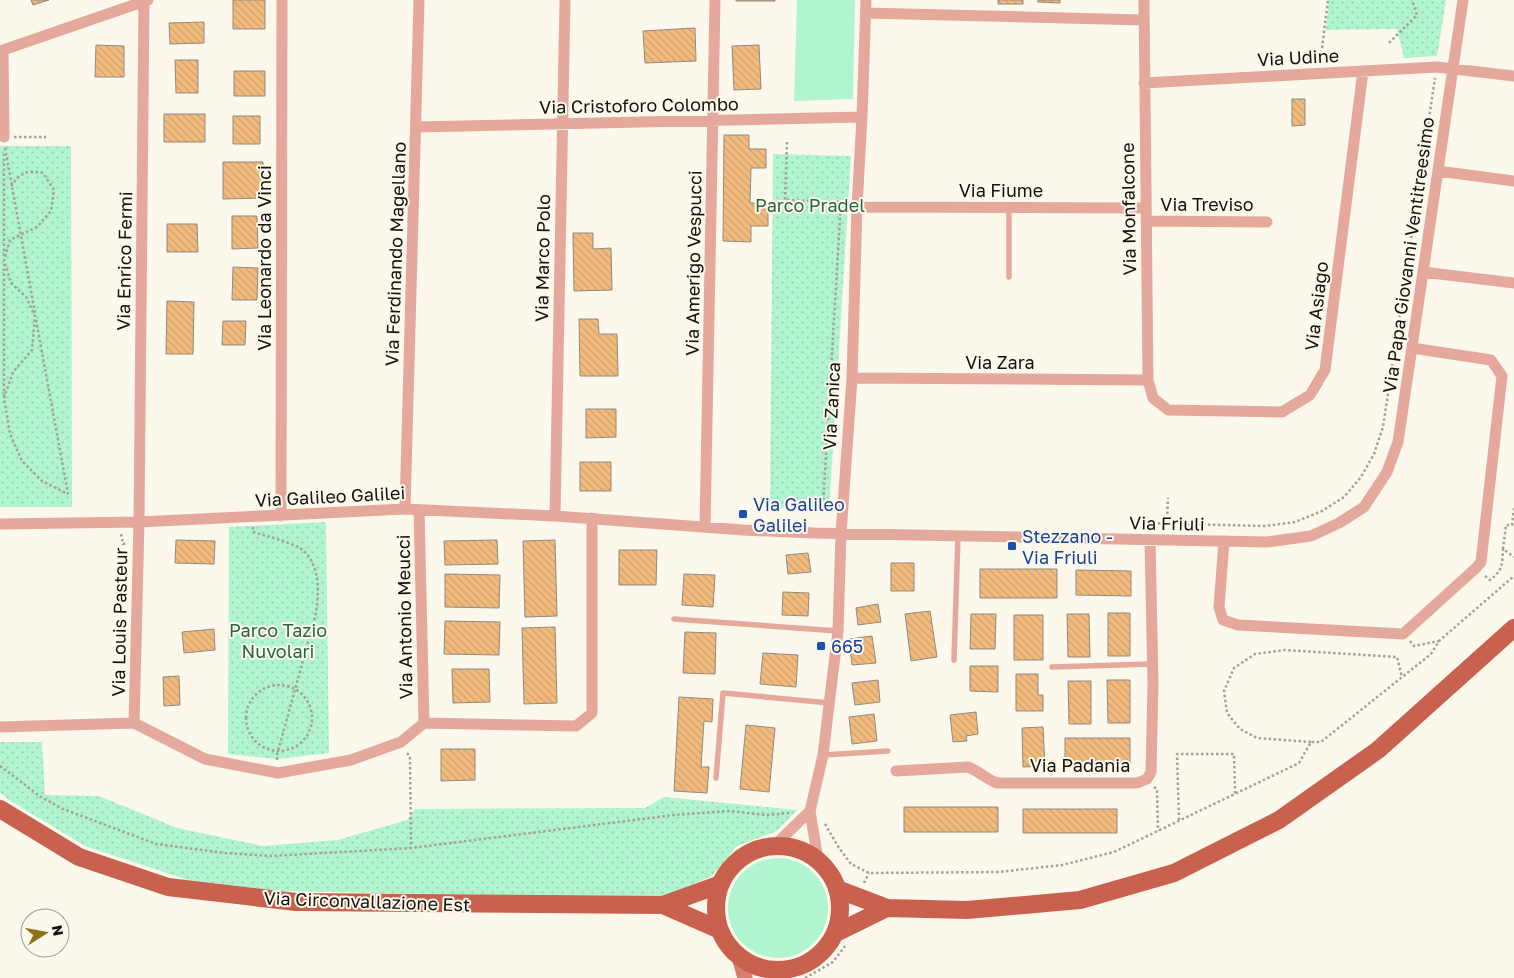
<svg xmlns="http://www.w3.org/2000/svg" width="1514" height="978" font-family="'Golos Text',sans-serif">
<defs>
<pattern id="park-dots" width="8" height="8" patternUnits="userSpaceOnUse" patternTransform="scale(1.25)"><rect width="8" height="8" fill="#b0f4d0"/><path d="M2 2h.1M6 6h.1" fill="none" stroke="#96d0b1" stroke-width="1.8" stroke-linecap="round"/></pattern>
<pattern id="building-back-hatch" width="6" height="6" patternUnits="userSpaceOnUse" patternTransform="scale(1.25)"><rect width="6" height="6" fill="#f2bb7e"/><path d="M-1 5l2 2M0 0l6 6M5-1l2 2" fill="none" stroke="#cfa06c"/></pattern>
</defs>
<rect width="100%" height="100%" fill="#fdf8ec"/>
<path fill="#b0f4d0" d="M797,0h58l-2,99 -59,2z
M728 908a50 50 0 1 1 100 0a50 50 0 1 1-100 0Z"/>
<path fill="url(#park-dots)" d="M1329,0h117l-9,56 -33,2 -7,-29 -71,1z
M0,146h71l1,361h-72z
M773,154l78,2 -22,355 -59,-4z
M326,522l3,231 -52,6 -49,-5 1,-227z
M0,742h42l3,53 54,1 78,32 86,18 75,-6 69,-20 8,-11 230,-1 19,-11 133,13 -20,21 -40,15 -25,30 -51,22 -386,-7 -87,-11 -103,-34 -76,-46 -9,-8z"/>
<path fill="url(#building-back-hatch)" stroke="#928980" d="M31,0h18l-16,5z
M233,0h32v29h-32z
M736,0h39v1h-39z
M998,0h25v4h-25z
M1038,0h22v3l-22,-1z
M204,22v21l-34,1 -1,-21z
M695,28l1,33 -51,2 -2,-32z
M96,45l28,1v31h-29z
M759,45l2,44 -27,1 -2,-44z
M175,60h23v33h-22z
M234,71h31v25h-31z
M1292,99h13v26l-13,1z
M164,114h41v28h-41z
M233,116h27v28h-27z
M724,135h25v14h17v19h-15l-1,35h18v23h-17v16l-28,-1z
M223,162h40l1,36 -41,1z
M232,216h25l1,32 -26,1z
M167,224h30l1,28h-31z
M573,233h20v16l18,-1 1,42 -38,1z
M233,267l25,1 -1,32h-25z
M167,301l27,1 -1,52h-27z
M579,319h19l1,15h18l1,42h-38z
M223,321h23l-1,24h-23z
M586,409h30v28l-30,1z
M580,462h31v29h-31z
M176,540l39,1 -1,23 -39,-1z
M497,540l1,24 -53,1 -1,-24z
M555,540l2,76 -32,1 -2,-76z
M619,550h38l-1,35h-37z
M808,553l3,19 -23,2 -2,-19z
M891,563h23v28h-23z
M980,569h77v29h-77z
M1076,570l55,1v25l-55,-1z
M445,574l55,1 -1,33 -54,-1z
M684,574l31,1 -2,32 -31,-2z
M783,592l26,1 -1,23 -26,-1z
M878,604l3,18 -23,3 -2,-17z
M930,611l7,46 -26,4 -6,-47z
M1108,613h22v43h-22z
M971,614h25l-1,35h-25z
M1067,614h22l1,43h-22z
M1014,615h29v45h-29z
M445,621l55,1 -1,33 -55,-1z
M555,627l2,76 -33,1 -2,-76z
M214,629l1,21 -31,3 -2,-21z
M685,632l31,1 -1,41 -32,-1z
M872,636l4,27 -24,2 -3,-26z
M763,653l35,2 -2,32 -36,-3z
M970,666h28v26l-28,-1z
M452,669h37l1,33 -37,1z
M1016,674h22v21h5v16h-27z
M179,676l1,29 -16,1 -1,-29z
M878,680l2,22 -25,3 -3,-22z
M1107,680h23v43h-22z
M1068,681h23v43h-22z
M679,697l34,2 -1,23 -8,-1 -3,46h8l-2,26 -33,-2z
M976,712l2,22 -12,2 1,5 -14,1 -3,-27z
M874,714l3,27 -25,3 -3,-27z
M746,725l29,3 -6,64 -29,-3z
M1043,727l2,39 -22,1 -1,-39z
M1065,738h65v26h-65z
M441,749h34v31l-34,1z
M904,807h94v25h-94z
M1023,809h94v24h-94z"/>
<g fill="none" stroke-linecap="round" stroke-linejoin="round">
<path stroke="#a4a198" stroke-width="2.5" stroke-dasharray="2.5 2.5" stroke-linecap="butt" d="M1389,43l28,-28 -5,-15
M1322,48l6,-48
M14,137h32
M787,142l-2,58 56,2 -18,303
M5,148l30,165
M11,186c10,-14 16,-16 32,-13l11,17 -3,21 -14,16 -27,13 -6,20 7,23 15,14 9,19 -3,34 -19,22 -9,26 6,36 12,27 20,20 26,13
M4,256v-102
M36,320l32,174
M4,396v-132
M1514,508l-2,17h-6l-3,24 11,8
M1167,524l1,-26
M253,527v5c13,4 43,11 52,20 15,16 14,41 11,61l-39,142v7
M1142,528l1,-5 122,3 30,-4 27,-11 22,-14 17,-20 13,-23 9,-27 52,-349
M121,534l2,10 4,-1
M1485,576l5,4c13,-10 12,-15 13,-31
M1410,641l4,5 25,-5
M246 718a33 33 0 1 1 66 0a33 33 0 1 1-66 0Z
M1311,742l-54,-4 -17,-9 -13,-16 -3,-22 10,-23 21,-14 30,-4 112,7 5,20
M407,753l3,4 1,91
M0,766l41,31 22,12 93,35 69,9 46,3 140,-8 263,-33 55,-4 38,4 23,-2
M1154,787l3,2 1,42
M1179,820l-2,-66h57l1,40
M825,824l14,24 12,16 18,9 130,-1 63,-7 52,-13 185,-89 12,-21h10l110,-88 8,-13 75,-65
M864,883l5,-10
M805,978l28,-16 12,-16"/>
<path stroke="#e4a99c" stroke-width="5.5" d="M1009,207v70
M674,619l164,12
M954,660l4,-124
M1052,667l100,-3
M823,755l65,-4
M716,778l7,-85 107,10"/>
<path stroke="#e4a99c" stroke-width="11" d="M1144,0l4,380 5,18 15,12 114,2 28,-17 15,-25 38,-299
M866,13l278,7
M3,50l1,87
M0,51l148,-51
M1144,83l293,-16 77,9
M416,127l446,-10
M1438,171l76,10
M857,207l289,1
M1146,221l121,1
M1423,272l91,11
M852,378l296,2
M405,509l14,-509
M419,510l5,213
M281,516l1,-516
M555,516l10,-516
M0,524l139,-2 266,-13 150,7 188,14 71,3 453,9 44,-6 28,-13 25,-16 23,-35 11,-30 65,-442
M705,527l10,-527
M1224,541l-5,66 4,13 15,5 165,9 73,-66 5,-6 21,-186 -11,-16 -79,-12
M134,723l5,-201 5,-522
M0,727l134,-4 71,36 73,14 73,-13 50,-18 23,-19 152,3 16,-13v-195
M896,771l72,-4c11,4 18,12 29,16h140l10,-4 4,-7 2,-88 -3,-144
M774,846l36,-35
M818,860l-8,-49 13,-56 15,-124 3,-97 11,-156 5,-171 5,-90 4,-117"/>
<path stroke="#d5806f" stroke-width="15" d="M739,957l6,21
M778,978l11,-8"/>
<path stroke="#c8614d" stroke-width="18" d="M0,809l79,48 89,30 128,15 367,3 58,-21
M716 908a62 62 0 1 1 124 0a62 62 0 1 1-124 0Z
M837,889l50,19 80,2 113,-10 94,-27 105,-53 99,-70 136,-122
M663,905l57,25
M836,933l51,-25"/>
</g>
<g fill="#1a4fb4" stroke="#fdf8ec" stroke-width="2">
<rect x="738" y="509" width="10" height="10" rx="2.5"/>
<rect x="1007" y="541" width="10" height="10" rx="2.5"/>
<rect x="816" y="641" width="10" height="10" rx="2.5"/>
</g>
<g text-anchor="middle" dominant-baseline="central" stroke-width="4" stroke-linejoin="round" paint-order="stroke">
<g font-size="18" fill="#15130f" stroke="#fdf8ec">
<text transform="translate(1298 57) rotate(-3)">Via Udine</text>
<text transform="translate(639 105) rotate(-1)">Via Cristoforo Colombo</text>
<text x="1001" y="190">Via Fiume</text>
<text x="1207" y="204">Via Treviso</text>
<text transform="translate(1128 209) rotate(-91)">Via Monfalcone</text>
<text transform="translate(395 254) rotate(-88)">Via Ferdinando Magellano</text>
<text transform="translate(1408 255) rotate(-82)">Via Papa Giovanni Ventitreesimo</text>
<text transform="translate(264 258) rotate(-90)">Via Leonardo da Vinci</text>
<text transform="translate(542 258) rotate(-89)">Via Marco Polo</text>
<text transform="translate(124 261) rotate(-89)">Via Enrico Fermi</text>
<text transform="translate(693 263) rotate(-89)">Via Amerigo Vespucci</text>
<text transform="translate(1316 306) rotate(-83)">Via Asiago</text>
<text x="1000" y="362">Via Zara</text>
<text transform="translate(831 406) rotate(-87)">Via Zanica</text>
<text transform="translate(330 496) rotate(-3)">Via Galileo Galilei</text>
<text transform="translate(1167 523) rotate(1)">Via Friuli</text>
<text transform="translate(404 617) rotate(-91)">Via Antonio Meucci</text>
<text transform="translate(119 622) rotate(-89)">Via Louis Pasteur</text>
<text x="1080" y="765">Via Padania</text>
<text transform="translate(367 901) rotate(2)">Via Circonvallazione Est</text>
</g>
<g font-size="18" fill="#286449" stroke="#fdf8ec">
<text x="810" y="205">Parco Pradel</text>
<text x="278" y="630">Parco Tazio<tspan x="278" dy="21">Nuvolari</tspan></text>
</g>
<g font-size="18" fill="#164399" stroke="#fdf8ec" text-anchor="start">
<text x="753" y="504">Via Galileo<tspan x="753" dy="21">Galilei</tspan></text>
<text x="1022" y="536">Stezzano -<tspan x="1022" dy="21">Via Friuli</tspan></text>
<text x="831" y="646">665</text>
</g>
</g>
<g transform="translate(45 933) rotate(79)"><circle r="24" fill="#fdf8ec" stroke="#a09c94"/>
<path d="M0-4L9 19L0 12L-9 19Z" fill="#8d7316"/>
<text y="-8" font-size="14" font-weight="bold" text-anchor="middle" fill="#15130f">N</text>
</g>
</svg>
